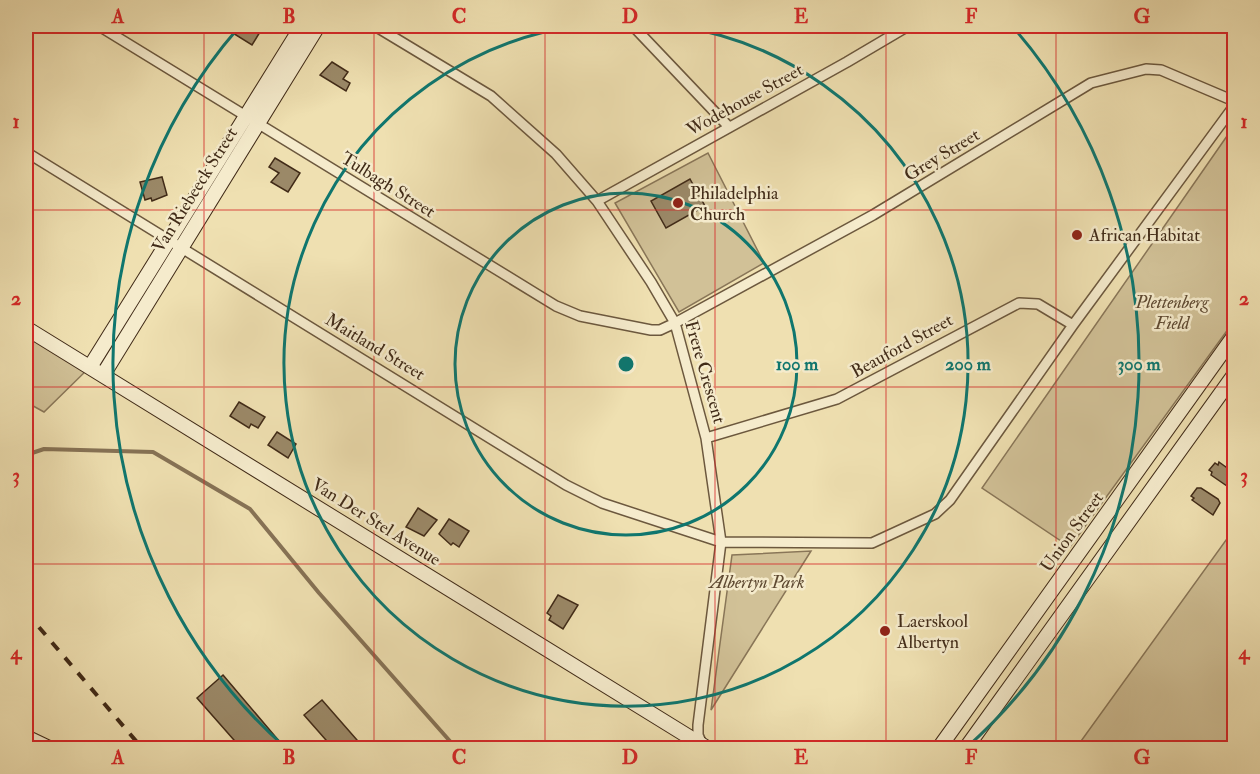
<svg xmlns="http://www.w3.org/2000/svg" width="1260" height="774" font-family="'IM FELL Double Pica',serif">
<rect width="100%" height="100%" fill="#efe0b1"/>
<filter id="stains"><feTurbulence type="fractalNoise" baseFrequency=".00333" numOctaves="4"/><feColorMatrix values="0 0 0 0 .2 0 0 0 0 .09 0 0 0 0 .02 0 0 0 .5 -.17"/></filter>
<radialGradient id="worn" r=".72"><stop offset=".6" stop-color="#630" stop-opacity="0"/><stop offset="1" stop-color="#630" stop-opacity=".3"/></radialGradient>
<path fill="#d1c197" stroke="#897658" stroke-width="1.5" d="M1234,126v195l-164,226 -88,-59z
M708,153l56,110 -85,49 -64,-109z
M26,328l64,39 -46,45 -18,-10z
M1234,529v219h-158z
M811,551l-100,159 21,-155z"/>
<g fill="none" stroke-linecap="round" stroke-linejoin="round">
<path stroke="#867255" stroke-width="4" d="M26,455l18,-6 109,3 97,57 69,84 137,155"/>
</g>
<path fill="#9b8968" stroke="#412b18" stroke-width="1.5" d="M231,26h31l1,1 -11,18 -24,-15z
M332,62l16,10 -5,7 7,4 -4,8 -26,-16z
M275,158l25,15 -12,19 -17,-10 8,-9 -10,-6z
M162,177l5,18 -15,6 -1,-3 -6,2 -5,-18z
M690,179l15,27 -39,22 -15,-27z
M239,402l26,15 -7,11 -7,-4 -2,4 -19,-12z
M277,432l19,12 -8,14 -20,-13z
M1233,437l1,1v15l-6,-8z
M1219,462l15,11v10l-3,-3 -4,6 -16,-11 1,-3 -3,-2 6,-7 3,2z
M1197,488h4l17,11 2,4 -7,12 -21,-15 2,-2 -3,-2z
M418,508l19,12 -13,16 -18,-9z
M449,519l20,12 -10,16 -6,-4 -2,2 -12,-11z
M558,595l20,10 -15,24 -14,-9 2,-4 -4,-3z
M223,675l62,73h-44l-44,-50z
M322,700l42,48h-31l-29,-33z"/>
<g fill="none" stroke-linecap="round" stroke-linejoin="round">
<defs>
<path id="street" d="M99,26l457,280 24,10 71,14h9l15,-7 198,-108 218,-132 55,-14 15,1 73,31
M375,26l116,70 65,58 41,47 54,81 24,41 31,115 15,104 -23,183v10l4,9
M633,26l96,101
M26,152l540,333 36,18 119,39 151,1 63,-29 15,-14 123,-175 161,-219
M597,201l250,-139 61,-36
M706,438l131,-39 182,-96 19,1 35,21"/>
<path id="secondary" d="M26,328l681,420
M90,367l212,-341
M103,375l215,-349
M26,737l23,11
M939,748l295,-412
M966,748l268,-373"/>
</defs>
<use href="#street" stroke="#6c583e" stroke-width="12"/>
<use href="#secondary" stroke="#412b18" stroke-width="16"/>
<use href="#street" stroke="#f5ebcc" stroke-width="9"/>
<use href="#secondary" stroke="#f5ebcc" stroke-width="14"/>
<path stroke="#412b18" stroke-width="4" stroke-dasharray="10 10" stroke-linecap="butt" d="M26,612l116,136"/>
</g>
<path fill="none" stroke="#d62828" stroke-width="1.5" stroke-opacity="0.55" d="M204,26v722M374,26v722M545,26v722M715,26v722M886,26v722M1056,26v722M26,210h1208M26,387h1208M26,564h1208"/>
<g fill="none" stroke="#0f766e" stroke-width="3">
<circle cx="626" cy="364" r="171"/>
<path d="M677 26A342 342 0 1 1 575 26"/>
<path d="M286 748A513 513 0 0 1 239 27M1013 27A513 513 0 0 1 966 748"/>
</g>
<g fill="#8f2418" stroke="#f5ebcc" stroke-width="2">
<circle cx="678" cy="203" r="6"/>
<circle cx="1077" cy="235" r="6"/>
<circle cx="885" cy="631" r="6"/>
</g>
<g text-anchor="middle" dominant-baseline="central" stroke-width="5" stroke-linejoin="round" paint-order="stroke">
<g font-size="18" fill="#412b18" stroke="#f5ebcc">
<text transform="translate(745 100) rotate(-29)">Wodehouse Street</text>
<text transform="translate(942 155) rotate(-31)">Grey Street</text>
<text transform="translate(388 185) rotate(32)">Tulbagh Street</text>
<text transform="translate(195 190) rotate(-58)">Van Riebeeck Street</text>
<text transform="translate(902 346) rotate(-29)">Beauford Street</text>
<text transform="translate(375 347) rotate(31)">Maitland Street</text>
<text transform="translate(705 372) rotate(74)">Frere Crescent</text>
<text transform="translate(376 522) rotate(32)">Van Der Stel Avenue</text>
<text transform="translate(1072 532) rotate(-54)">Union Street</text>
</g>
<g font-size="18" fill="#412b18" stroke="#f5ebcc" text-anchor="start">
<text x="690" y="193">Philadelphia<tspan x="690" dy="21">Church</tspan></text>
<text x="1089" y="235">African Habitat</text>
<text x="897" y="621">Laerskool<tspan x="897" dy="21">Albertyn</tspan></text>
</g>
<g font-size="18" font-style="italic" fill="#5e4931" stroke="#f5ebcc">
<text x="1172" y="302">Plettenberg<tspan x="1172" dy="21">Field</tspan></text>
<text x="757" y="582">Albertyn Park</text>
</g>
</g>
<circle cx="626" cy="364" r="9" fill="#0f766e" stroke="#f5ebcc" stroke-width="3"/>
<g font-size="18" text-anchor="middle" font-weight="bold" fill="#0f766e" stroke="#f5ebcc" stroke-width="5" stroke-linejoin="round" paint-order="stroke">
<text x="797" y="370">100 m</text>
<text x="968" y="370">200 m</text>
<text x="1139" y="370">300 m</text>
</g>
<rect width="1260" height="774" fill="none" stroke="#efe0b1" stroke-width="66"/>
<rect x="33" y="33" width="1194" height="708" fill="none" stroke="#d62828" stroke-width="2"/>
<g font-size="20" text-anchor="middle" font-weight="bold" fill="#d62828">
<text x="118" y="23">A</text>
<text x="289" y="23">B</text>
<text x="459" y="23">C</text>
<text x="630" y="23">D</text>
<text x="801" y="23">E</text>
<text x="971" y="23">F</text>
<text x="1142" y="23">G</text>
<text x="16" y="128">1</text>
<text x="1244" y="128">1</text>
<text x="16" y="305">2</text>
<text x="1244" y="305">2</text>
<text x="16" y="482">3</text>
<text x="1244" y="482">3</text>
<text x="16" y="659">4</text>
<text x="1244" y="659">4</text>
<text x="118" y="764">A</text>
<text x="289" y="764">B</text>
<text x="459" y="764">C</text>
<text x="630" y="764">D</text>
<text x="801" y="764">E</text>
<text x="971" y="764">F</text>
<text x="1142" y="764">G</text>
</g>
<rect width="100%" height="100%" filter="url(#stains)"/>
<rect width="100%" height="100%" fill="url(#worn)"/>
</svg>
